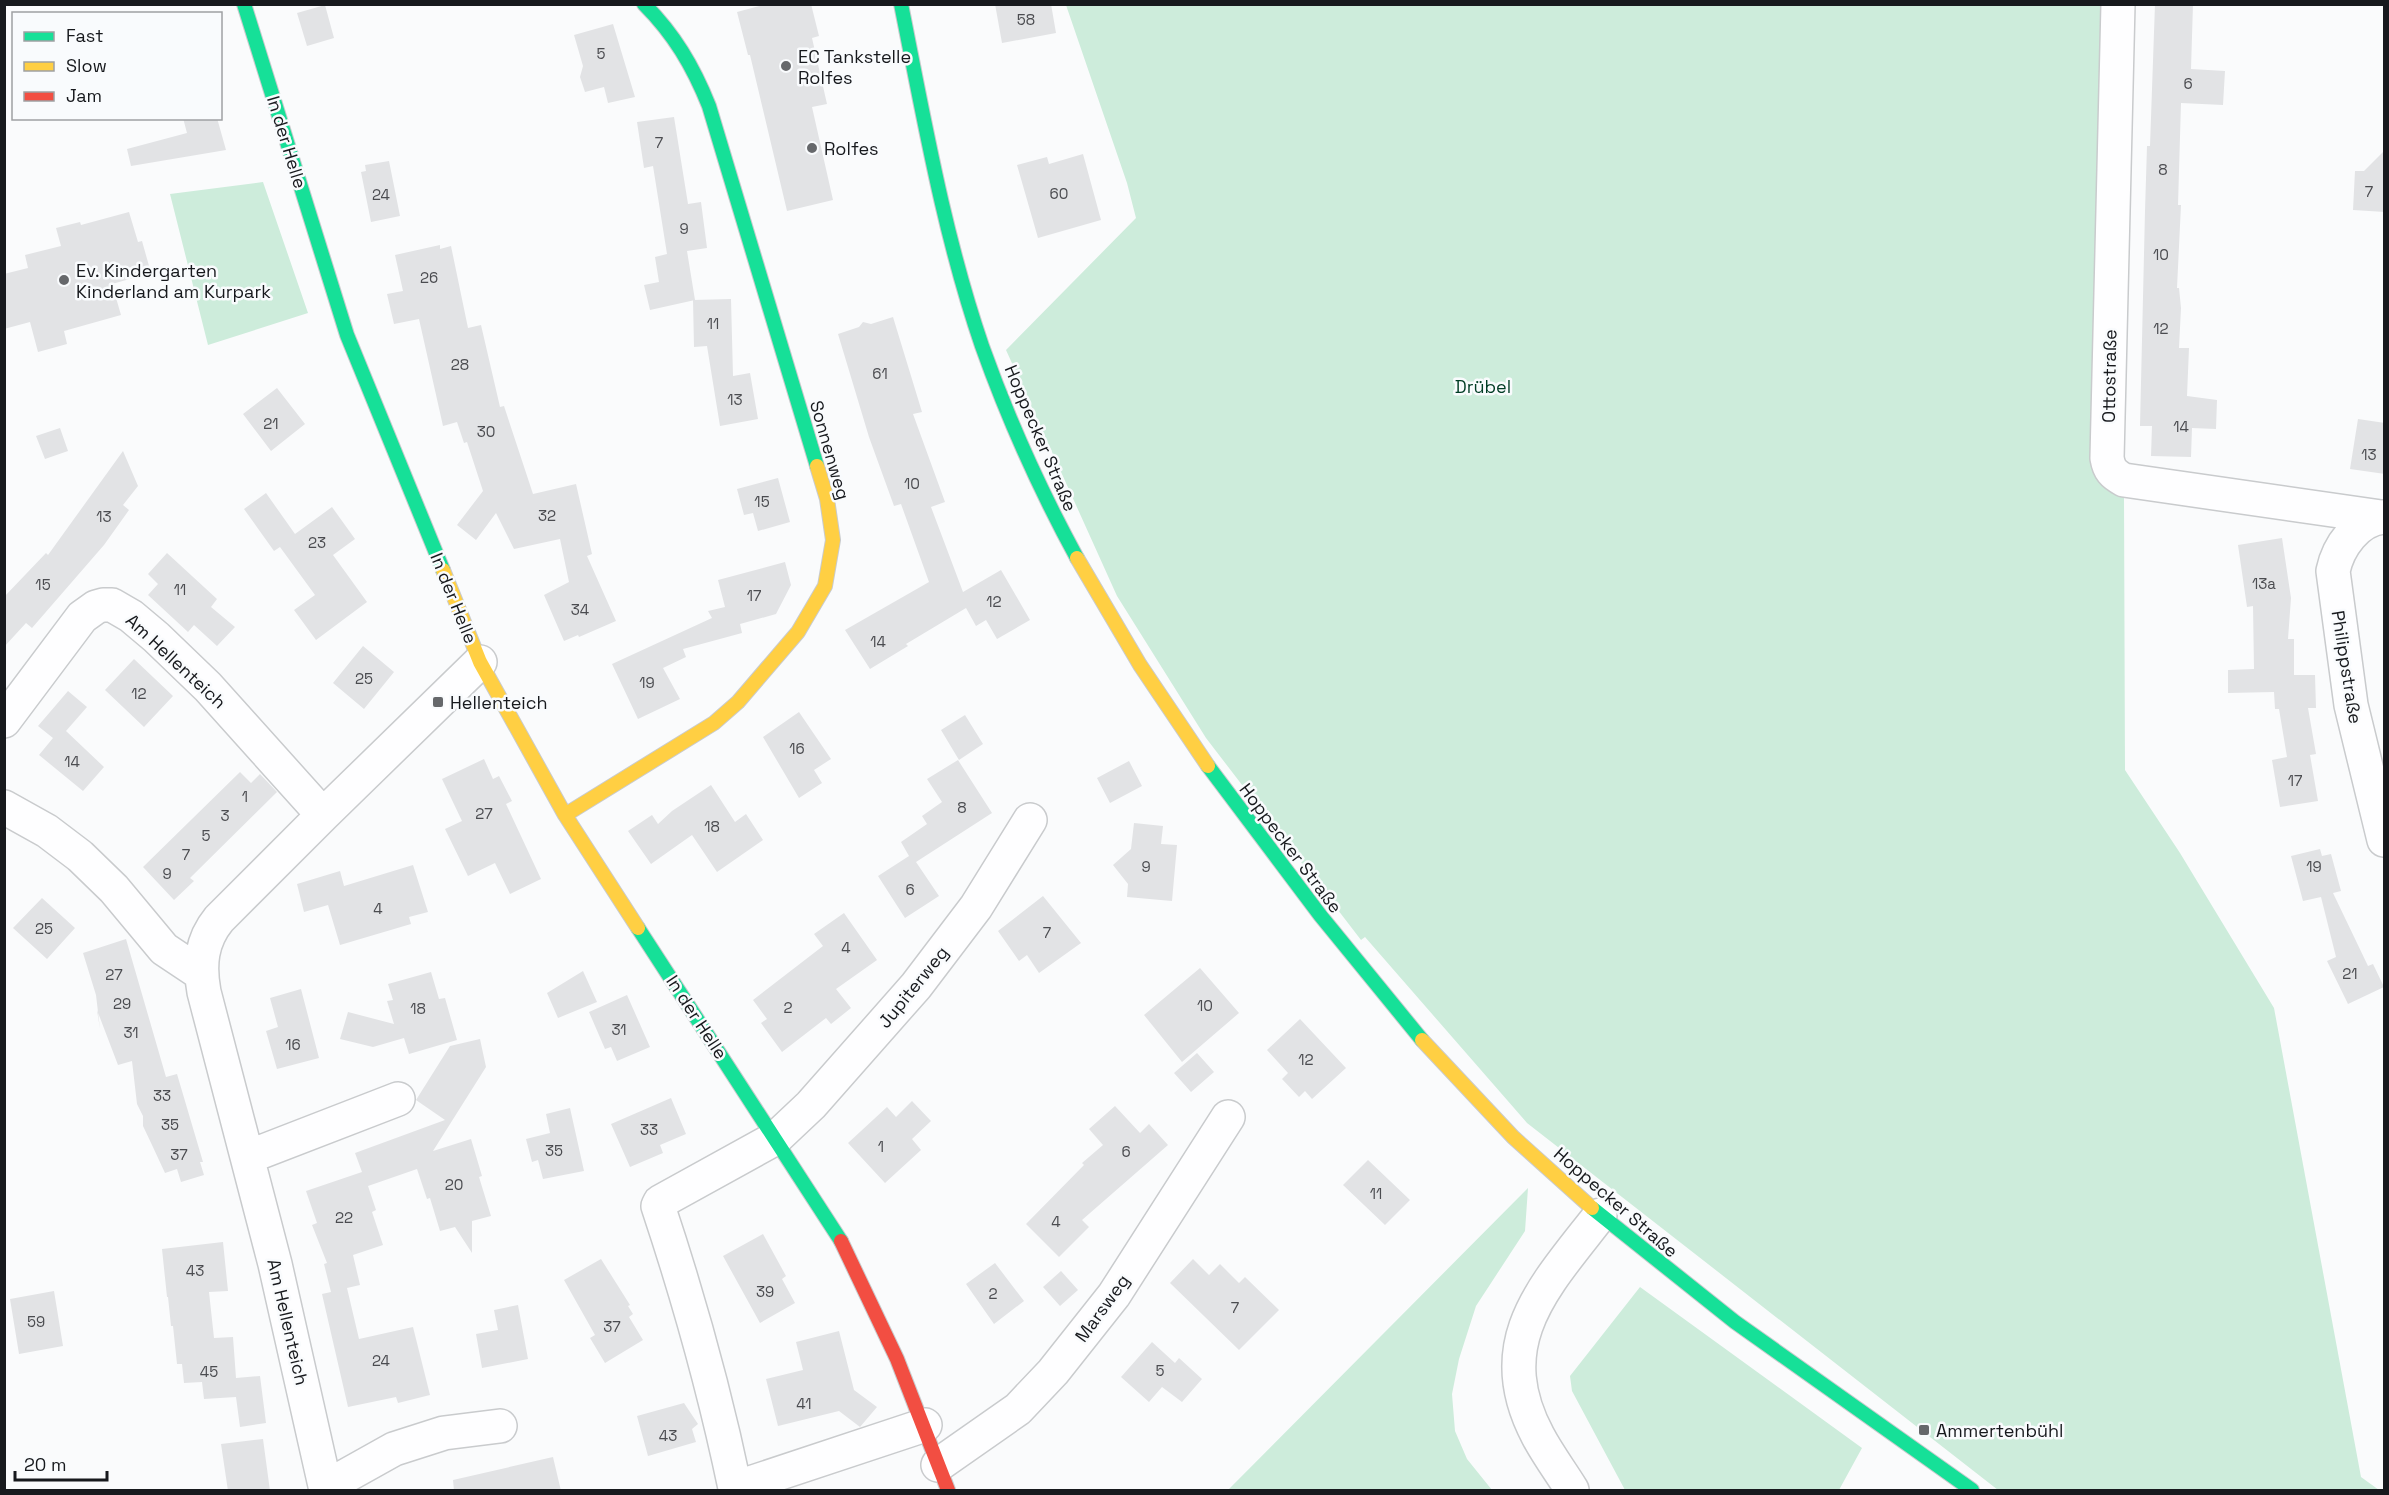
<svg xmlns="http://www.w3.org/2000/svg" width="2389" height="1495" font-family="'Space Grotesk',sans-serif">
<rect width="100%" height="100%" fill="#fafbfc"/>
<path fill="#cdecdb" d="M1066,5h1039l19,491 1,274 55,83 94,155 87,469 18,13h-381l-471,-367 -162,-186 -4,3 -155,-202 -89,-142 -111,-246 130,-132 -9,-35z
M263,182l45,131 -100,32 -38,-151z
M1528,1188l-3,43 -49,75 -17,53 -7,35 3,37 12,28 25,31h-264z
M1640,1287l222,161 -23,42h-214l-53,-99 -2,-15z"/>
<path fill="#e2e3e5" d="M767,4h44l8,32 -7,2 15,66 -15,3 21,93 -46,11 -37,-156h-2l-11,-43z
M995,4h56l5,29 -54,10z
M2155,4h38l-2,65 34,2 -2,34 -42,-2 -3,102h3l-4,83h2l2,20 -2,40h10l-2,48 30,4 -1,29 -24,-1 -1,29 -40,-1 1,-30h-12l5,-215 2,-65h3z
M325,5l9,33 -27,8 -10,-33z
M613,24l22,73 -27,6 -4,-16 -19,5 -5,-15 3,-11 -9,-31z
M674,117l14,87 13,-2 6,46 -20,3 8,49 -45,10 -6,-25 15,-3 -4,-25 12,-3 -14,-88 -9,2 -7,-46z
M183,118h34l9,32 -95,16 -4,-17 60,-16z
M2385,150v62l-32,-2 2,-39h9z
M1083,154l18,66 -63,18 -21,-73 30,-8 2,7z
M389,161l11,55 -29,6 -10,-50 5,-1 -1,-6z
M129,212l9,30 4,-1 9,32 -39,11 9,31 -57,16 3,13 -29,8 -8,-30 -26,7v-55l24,-6 -3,-13 36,-9 -5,-18 24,-6 1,3z
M440,245v4l11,-3 17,82 13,-3 19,82 4,-1 29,88 43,-10 16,70 -5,2 29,65 -37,16 -1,-2 -14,6 -20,-46 25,-13 -9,-43 -46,10 -18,-36 -20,27 -19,-15 26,-34 -16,-49 -3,1 -7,-21 -14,4 -24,-107 -25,5 -7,-30 16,-3 -8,-36z
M731,299l2,77 17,-3 8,46 -38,7 -13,-80 -13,1 -1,-47z
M893,317l29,95 -9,2 32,88 -14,5 32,85 38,-22 29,50 -33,19 -11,-19 -10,6 -10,-18 -60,36 2,2 -38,23 -25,-39 84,-48 -28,-78 -7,2 -25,-69 -31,-103 21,-7 4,-5 8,2z
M277,388l28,36 -34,27 -28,-37z
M2358,419l27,4v51l-35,-5z
M60,428l8,23 -23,8 -9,-23z
M123,451l15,35 -15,19 6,5 -25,35 -72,83 -6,-5 -22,24v-50l42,-44 2,2z
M778,478l12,44 -32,9 -5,-18 -9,2 -7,-26z
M266,493l29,41 37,-27 23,32 -22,16 34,47 -51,38 -22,-30 21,-15 -35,-48 -6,4 -30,-42z
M2282,538l9,60 -3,41h6v36h21l1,33h-8l8,46 -6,1 8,46 -38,6 -8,-47 15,-3 -8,-48h-4l-1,-17 -46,1v-23l26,-1 -1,-63 -6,1 -9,-62z
M167,553l50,46 -6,8 24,20 -18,19 -23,-21 -6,7 -40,-37 10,-11 -10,-10z
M785,562l6,23 -15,29 -36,10 2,9 -59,16 3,8 -23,11 17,31 -42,20 -26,-55 100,-46 -4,-7 17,-4 -7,-27z
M363,646l31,26 -30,37 -31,-26z
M134,659l39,37 -29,31 -39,-37z
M68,691l19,16 -21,24 38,36 -21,24 -44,-36 14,-17 -15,-12z
M799,712l32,47 -17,11 8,13 -23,15 -36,-61z
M965,715l18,29 -24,16 -18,-30z
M484,759l9,20 6,-3 13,25 -6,3 35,75 -31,15 -15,-31 -27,13 -23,-47 17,-8 -20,-42z
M958,760l34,53 -76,49 23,34 -34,22 -27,-42 31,-20 -8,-14 26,-18 -5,-8 20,-14 -15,-23z
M1129,761l13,25 -32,17 -13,-25z
M240,772l11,11 9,-9 17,18 -87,86 4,3 -20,19 -31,-33z
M711,785l24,37 11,-8 17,26 -46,32 -25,-37 -41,29 -23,-33 24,-16 6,9 14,-13z
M1134,823l29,3 -2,18 16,1 -5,56 -45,-4 1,-13 -15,-19 18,-16z
M2320,849l2,7 9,-2 10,37 -8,2 35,73 5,-2 11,23 -36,17 -21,-43 9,-4 -15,-60 -18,4 -12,-45z
M413,865l15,47 -19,5 2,7 -71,21 -12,-40 -24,7 -7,-28 43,-13 4,15z
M1043,896l38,47 -42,30 -12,-18 -8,6 -21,-30z
M42,898l33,30 -28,31 -34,-31z
M844,913l33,47 -41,29 15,19 -20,16 -5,-6 -44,34 -21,-29 6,-4 -14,-19 70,-54 -9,-12z
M126,939l40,138 11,-3 26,88h-3l4,13 -23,7 -4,-13 -12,4 -13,-28 -9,-19v-10l-6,-12 -5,-43 -14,4 -21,-55 3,19 -4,-34 -13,-42z
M1200,968l39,45 -57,49 -38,-47z
M583,971l14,31 -39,16 -11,-25z
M431,972l8,27 6,-1 12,42 -48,14 -5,-16 -31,9 -33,-8 8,-27 46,12 -7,-23 6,-1 -5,-16z
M301,989l18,69 -42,11 -11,-38 12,-4 -8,-29z
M627,995l23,52 -33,14 -6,-14 -6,2 -16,-37z
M1300,1019l46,49 -34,31 -7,-8 -6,6 -17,-18 6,-6 -21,-23z
M480,1039l6,28 -53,84 38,-12 11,37 -3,1 12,39 -19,5v32l-17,-26 -15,4 -10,-33 -3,1 -10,-30 -49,17 8,24 -4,2 11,33 -30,10 7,30 -13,3 12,51 54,-12 17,68 -32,8 -2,-6 -48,10 -26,-113 9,-2 -7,-28 3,-1 -15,-38 5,-2 -11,-32 56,-19 -7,-19 90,-33 -29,-20 34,-54z
M1197,1053l17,19 -23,20 -17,-19z
M671,1098l15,36 -26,11 3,8 -33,14 -19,-43z
M912,1101l19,20 -19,18 9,11 -36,33 -37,-40 39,-36 9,10z
M1115,1106l25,27 9,-9 19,21 -86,75 7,7 -30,30 -33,-33 58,-59 -2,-2 21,-18 -14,-16z
M570,1108l14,63 -41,8 -5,-19 -6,2 -6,-23 24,-6 -4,-19z
M1368,1160l42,40 -25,25 -42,-40z
M763,1234l23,42 -4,3 13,24 -35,20 -37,-67z
M223,1242l5,49 -19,1 5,46 19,-1 3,41 24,-2 6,47 -26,4 -4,-30 -32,2 -2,-17 -18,1 -2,-19h-5l-4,-38h-2l-3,-29h-1l-5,-48z
M601,1259l29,46 -2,1 5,8 -4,3 14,23 -38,23 -15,-25 5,-3 -31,-55z
M1193,1259l16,16 11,-11 19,19 6,-6 34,33 -40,40 -69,-67z
M995,1263l29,38 -30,23 -28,-40z
M1061,1271l17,19 -18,16 -17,-19z
M54,1291l9,55 -44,8 -9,-55z
M518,1305l10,54 -46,9 -6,-34 22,-4 -4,-20z
M839,1331l15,59 23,17 -17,20 -21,-16 -61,15 -12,-47 37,-9 -7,-28z
M1152,1342l23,21 4,-5 23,21 -20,23 -20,-15 -13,15 -28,-25z
M684,1403l14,21 -6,5 4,13 -48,14 -11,-40z
M263,1439l7,52h-42l-7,-47z
M553,1457l8,34h-107l-1,-11z"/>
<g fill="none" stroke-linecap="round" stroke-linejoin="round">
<defs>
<path id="street" d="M2118,4l-11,454c2,12 6,16 17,22l257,37
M2384,517c-27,2 -46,30 -51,54l18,134 33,135
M4,721l78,-104 14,-10 7,-2h9l19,11 25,21 52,50 115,128
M4,807l43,24 33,25 34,33 50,60 36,24
M248,1157l150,-58
M938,1465l80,-56 35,-37 61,-77 114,-178
M326,1487l68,-38 50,-16 56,-7
M735,1488c-20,-96 -46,-189 -77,-282l2,-4 116,-64 35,-33 105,-119 60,-79 54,-87
M326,1490l-51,-226 -71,-272c-5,-27 -3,-51 15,-73l104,-104 157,-153
M735,1490v-2l190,-63
M1572,1490c-11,-18 -24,-35 -34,-54 -50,-94 7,-150 62,-221"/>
<path id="fast" d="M244,4l103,331 96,235
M644,4c30,30 49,62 65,102l108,360
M901,4c23,115 43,231 81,342 26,73 58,144 95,212
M1208,766l112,149 102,125
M638,928l203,313
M1592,1208l143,114 237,168"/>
<path id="slow" d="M1077,558l63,107 68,101
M443,570l37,92 85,153 73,113
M565,815l149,-92 24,-21 60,-70 27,-46 8,-46 -6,-41 -10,-33
M1422,1040l91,97 79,71"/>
<path id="jam" d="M841,1241l56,118 51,131"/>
</defs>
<use href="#street" stroke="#c9cbcd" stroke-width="36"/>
<use href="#fast" stroke="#c9cbcd" stroke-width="16"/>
<use href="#slow" stroke="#c9cbcd" stroke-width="16"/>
<use href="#jam" stroke="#c9cbcd" stroke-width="16"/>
<use href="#street" stroke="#fefeff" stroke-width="33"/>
<use href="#fast" stroke="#16e098" stroke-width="14"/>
<use href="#slow" stroke="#ffcf43" stroke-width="14"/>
<use href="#jam" stroke="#f24e42" stroke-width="14"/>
</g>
<g fill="#66686b" stroke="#f9fbfd" stroke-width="2">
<circle cx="786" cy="66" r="6"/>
<circle cx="812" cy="148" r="6"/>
<circle cx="64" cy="280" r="6"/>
<rect x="432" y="696" width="12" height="12" rx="3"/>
<rect x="1918" y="1424" width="12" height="12" rx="3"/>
</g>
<g text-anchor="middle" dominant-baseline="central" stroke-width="5" stroke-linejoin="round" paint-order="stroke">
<g font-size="15" fill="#4b4c50">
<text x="1026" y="19">58</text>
<text x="601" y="53">5</text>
<text x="2188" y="83">6</text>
<text x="659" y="142">7</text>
<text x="2163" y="169">8</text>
<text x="2369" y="191">7</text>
<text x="1059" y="193">60</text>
<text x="381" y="194">24</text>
<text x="684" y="228">9</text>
<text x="2161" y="254">10</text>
<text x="429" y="277">26</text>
<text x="713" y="323">11</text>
<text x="2161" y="328">12</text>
<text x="460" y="364">28</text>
<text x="880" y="373">61</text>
<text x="735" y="399">13</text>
<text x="271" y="423">21</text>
<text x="2181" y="426">14</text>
<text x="486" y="431">30</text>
<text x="2369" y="454">13</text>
<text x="912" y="483">10</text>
<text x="762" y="501">15</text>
<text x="547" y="515">32</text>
<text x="104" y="516">13</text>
<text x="317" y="542">23</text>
<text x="2264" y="583">13a</text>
<text x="43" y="584">15</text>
<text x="180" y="589">11</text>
<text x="754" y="595">17</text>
<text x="994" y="601">12</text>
<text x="580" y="609">34</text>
<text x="878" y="641">14</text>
<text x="364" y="678">25</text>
<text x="647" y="682">19</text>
<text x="139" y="693">12</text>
<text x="797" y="748">16</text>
<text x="72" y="761">14</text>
<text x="2295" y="780">17</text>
<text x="245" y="796">1</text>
<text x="962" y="807">8</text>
<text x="484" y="813">27</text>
<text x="225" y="815">3</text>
<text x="712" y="826">18</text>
<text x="206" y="835">5</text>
<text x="186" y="854">7</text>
<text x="1146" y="866">9</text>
<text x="2314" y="866">19</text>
<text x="167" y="873">9</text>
<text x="910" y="889">6</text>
<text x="378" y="908">4</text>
<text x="44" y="928">25</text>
<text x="1047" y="932">7</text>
<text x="846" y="947">4</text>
<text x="2350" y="973">21</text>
<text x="114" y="974">27</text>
<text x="122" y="1003">29</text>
<text x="1205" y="1005">10</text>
<text x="788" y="1007">2</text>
<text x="418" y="1008">18</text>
<text x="619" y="1029">31</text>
<text x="131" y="1032">31</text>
<text x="293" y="1044">16</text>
<text x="1306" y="1059">12</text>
<text x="162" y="1095">33</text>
<text x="170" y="1124">35</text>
<text x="649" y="1129">33</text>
<text x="881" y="1146">1</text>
<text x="554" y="1150">35</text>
<text x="1126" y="1151">6</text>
<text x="179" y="1154">37</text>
<text x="454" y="1184">20</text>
<text x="1376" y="1193">11</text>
<text x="344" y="1217">22</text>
<text x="1056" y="1221">4</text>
<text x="195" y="1270">43</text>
<text x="765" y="1291">39</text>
<text x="993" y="1293">2</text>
<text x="1235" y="1307">7</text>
<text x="36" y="1321">59</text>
<text x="612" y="1326">37</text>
<text x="381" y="1360">24</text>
<text x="1160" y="1370">5</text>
<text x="209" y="1371">45</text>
<text x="804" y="1403">41</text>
<text x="668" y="1435">43</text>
</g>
<g font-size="18" fill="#17191d" stroke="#f9fbfd" text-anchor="start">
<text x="798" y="56">EC Tankstelle<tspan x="798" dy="21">Rolfes</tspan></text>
<text x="824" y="148">Rolfes</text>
<text x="76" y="270">Ev. Kindergarten<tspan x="76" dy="21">Kinderland am Kurpark</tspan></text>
<text x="450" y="702">Hellenteich</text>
<text x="1936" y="1430">Ammertenbühl</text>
</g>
<g font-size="18" fill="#17191d" stroke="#f9fbfd">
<text transform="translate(287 142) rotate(73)">In der Helle</text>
<text transform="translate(2109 376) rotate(-89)">Ottostraße</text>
<text transform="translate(1041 438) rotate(67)">Hoppecker Straße</text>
<text transform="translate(830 450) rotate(74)">Sonnenweg</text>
<text transform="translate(454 598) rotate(68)">In der Helle</text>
<text transform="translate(176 661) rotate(43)">Am Hellenteich</text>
<text transform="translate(2347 667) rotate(81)">Philippstraße</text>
<text transform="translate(1291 848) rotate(53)">Hoppecker Straße</text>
<text transform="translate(913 987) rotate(-51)">Jupiterweg</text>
<text transform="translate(697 1017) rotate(57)">In der Helle</text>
<text transform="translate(1616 1202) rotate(41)">Hoppecker Straße</text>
<text transform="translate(1102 1308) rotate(-54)">Marsweg</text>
<text transform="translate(288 1322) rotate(77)">Am Hellenteich</text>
</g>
<g font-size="18" fill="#003d24" stroke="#f9fbfd">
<text x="1483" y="386">Drübel</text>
</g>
</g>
<rect width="2389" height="1495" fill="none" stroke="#17191d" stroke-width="12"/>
<rect x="12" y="12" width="210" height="108" fill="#f9fbfd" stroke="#9fa1a3" stroke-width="1.5"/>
<rect x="24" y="32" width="30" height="9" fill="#16e098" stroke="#9fa1a3" stroke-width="1.5"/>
<text x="66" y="42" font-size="18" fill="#17191d">Fast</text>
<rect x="24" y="62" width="30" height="9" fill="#ffcf43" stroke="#9fa1a3" stroke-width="1.5"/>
<text x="66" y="72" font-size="18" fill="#17191d">Slow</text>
<rect x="24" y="92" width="30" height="9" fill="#f24e42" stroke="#9fa1a3" stroke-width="1.5"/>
<text x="66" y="102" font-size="18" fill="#17191d">Jam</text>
<path d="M15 1471v9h92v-9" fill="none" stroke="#17191d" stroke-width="3"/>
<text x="24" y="1471" font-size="18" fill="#17191d" stroke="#f9fbfd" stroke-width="4.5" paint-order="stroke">20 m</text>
</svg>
